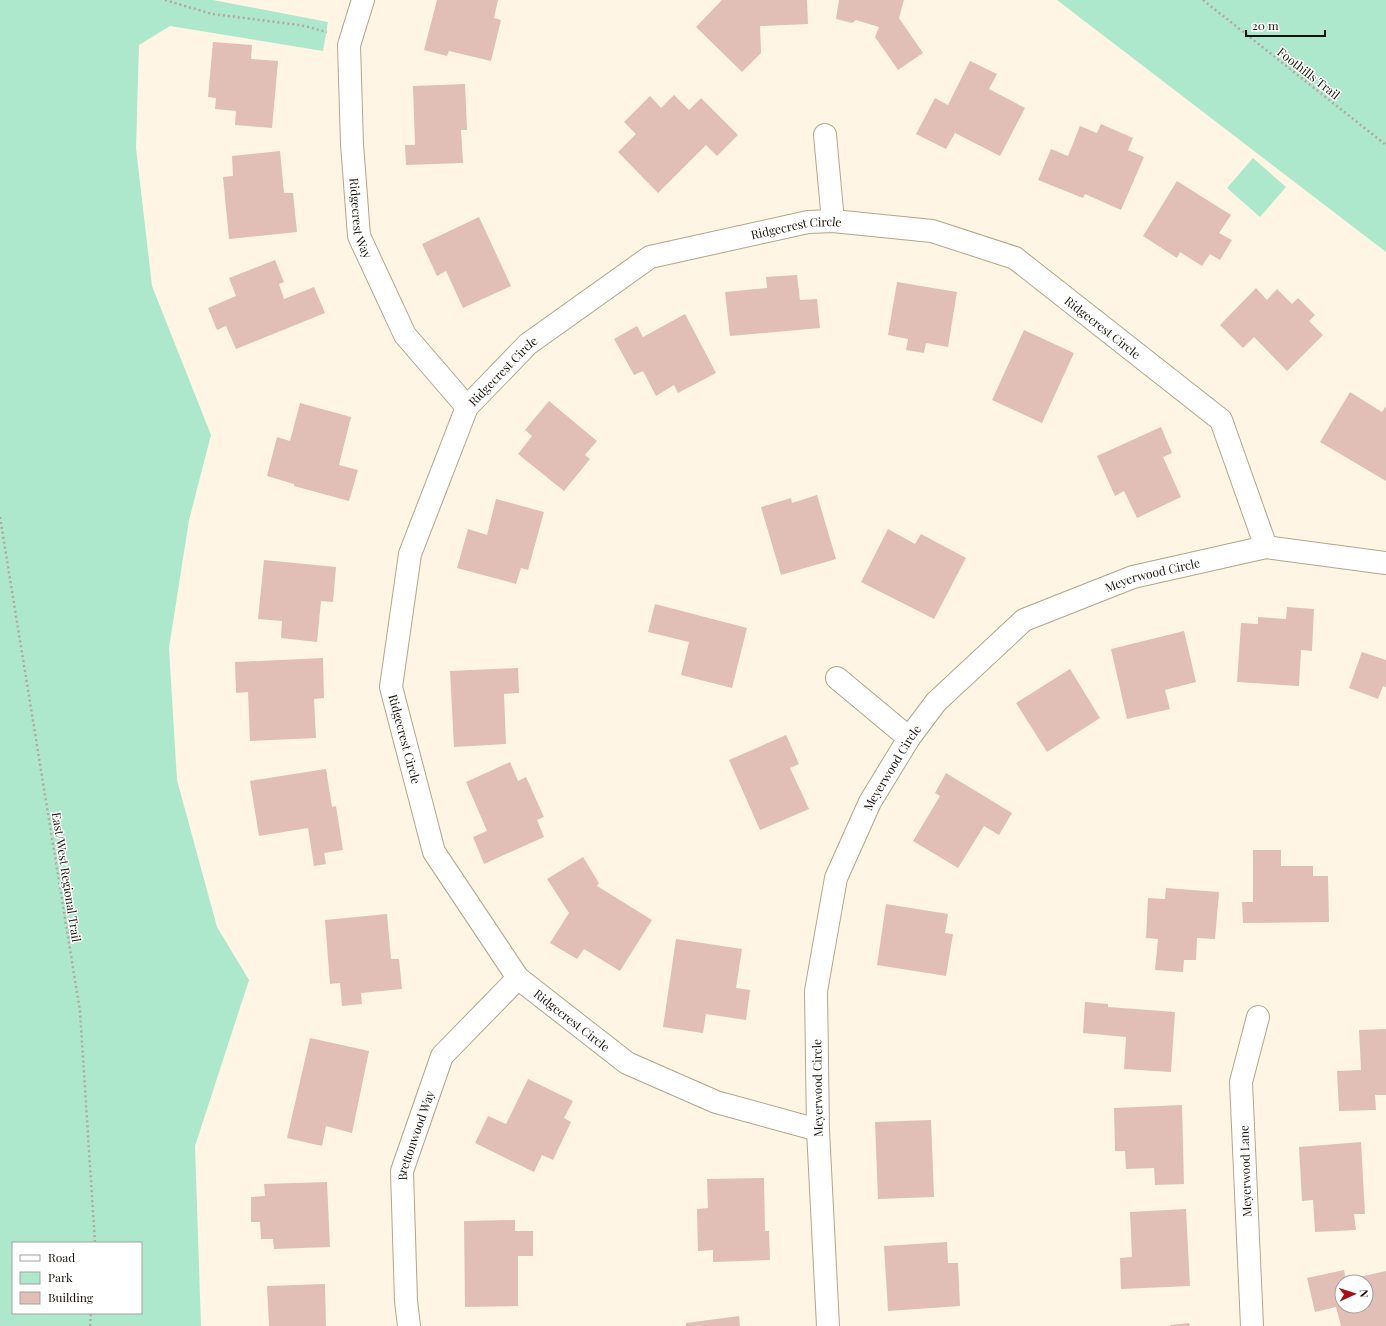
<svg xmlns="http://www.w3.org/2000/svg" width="1386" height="1326" font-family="'Playfair Display',serif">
<rect width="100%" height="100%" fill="#fff5e4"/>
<path fill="#aee8cc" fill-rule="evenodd" d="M0,0h213l115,22 -5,29 -153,-25 -31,19 -3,103 16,138 59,149 -22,85 -20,128 8,132 40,147 32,53 -54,166 6,180h-201zM13,1243h128v70h-128z
M1057,0h329v252z
M1253,158l33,29 -26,30 -33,-29z"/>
<path fill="#e1bfb6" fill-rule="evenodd" d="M437,0h61l-4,18 7,2 -10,41 -42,-10 -2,5 -23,-6z
M722,0h85l1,24 -48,2 1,27 -19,19 -46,-45z
M839,0h65l-5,18 24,35 -25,17 -23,-33 4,-10 -23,-7 -4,3 -16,-4z
M213,42l39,3 -1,14 27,2 -6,67 -37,-3 1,-14 -21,-2 1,-11 -8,-1z
M970,61l27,13 -8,15 36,19 -25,48 -45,-23 -9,16 -30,-15 19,-36 13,7z
M465,84l2,46h-6l2,33 -57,2 -1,-20h10l-2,-59z
M674,95l15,15 12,-12 37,37 -21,21 -11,-11 -48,48 -40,-41 18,-18 -12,-12 26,-26 11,12z
M1101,124l32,14 -5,12 16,7 -23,53 -36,-16 -2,4 -45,-18 13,-31 17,7 12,-30 17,7z
M280,151l4,42h9l4,39 -68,7 -6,-62 10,-1 -1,-20z
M1177,181l54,34 -12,18 13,7 -12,20 -10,-6 -8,12 -22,-14 -3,6 -34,-22z
M479,217l32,69 -48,22 -17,-37 -9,5 -15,-32z
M275,260l9,22 -5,2 5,15 30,-12 11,26 -89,36 -10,-23 -9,4 -9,-22 28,-12 -7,-18z
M797,275l3,25 17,-1 3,29 -90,8 -5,-44 42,-4 -1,-11z
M897,282l60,10 -9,55 -22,-4 -2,10 -18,-3 2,-11 -20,-4z
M1256,288l11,12 10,-11 15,15 6,-6 17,17 -6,6 14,14 -36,36 -33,-34 -11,11 -23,-23z
M685,314l31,59 -38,20 -4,-8 -18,11 -13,-25 -9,4 -20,-36 23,-13 6,11z
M1024,330l50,23 -32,70 -50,-23z
M1350,392l32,20 4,-6v75l-66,-39z
M549,401l48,40 -12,14 5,4 -26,32 -46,-37 14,-18 -7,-6z
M300,403l51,14 -12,48 19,5 -9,31 -55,-15v-2l-27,-8 10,-39 13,4z
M1161,427l11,26 -9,4 18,40 -44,21 -13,-27 -9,5 -18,-40z
M817,495l19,64 -55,16 -20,-68 30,-9 1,5z
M496,499l48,13 -16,58 -7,-2 -5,16 -59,-16 11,-39 19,6z
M888,529l27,15 6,-10 45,24 -32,61 -73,-37z
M264,560l72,7 -3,35 -12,-1 -4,41 -36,-4 1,-17 -24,-2z
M655,604l92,24 -15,60 -51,-13 8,-33 -41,-10z
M1287,607l27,2 -2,42 -11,-1 -2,36 -62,-4 4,-59 17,1v-7l28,2z
M1184,631l12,51 -31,8 5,19 -43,10 -16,-70z
M1362,652l24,8v27l-3,-1 -5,13 -29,-11z
M323,658l1,40 -10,1 2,39 -66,3 -2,-49 -12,1 -1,-31z
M518,668l1,25 -15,1 2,50 -52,3 -4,-76z
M1070,669l30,49 -53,34 -31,-49z
M786,735l13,29 -9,4 19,41 -49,21 -31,-70z
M510,762l8,19 8,-4 18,40 -7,3 7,17 -60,27 -11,-27 14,-6 -21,-49z
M326,769l6,38 4,-1 7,44 -19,3 2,11 -12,2 -6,-38 -49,8 -9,-55z
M946,773l66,40 -13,22 -15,-9 -26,42 -45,-27 27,-45 -5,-3z
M1253,850h28v16h32v10h15l1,46 -86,1 -1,-21h11z
M583,857l16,26 -2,3 55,34 -32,51 -36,-22 -7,10 -27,-16 19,-30 -22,-34z
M1166,888l53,4 -4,47 -18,-1 -1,22h-12l-1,12 -28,-2 3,-31 -12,-1 2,-40 17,1z
M886,904l62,10 -3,19 8,1 -7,42 -69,-11z
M387,914l4,45h8l3,30 -41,4 1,11 -20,2 -2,-23 -10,1 -5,-64z
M676,939l66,10 -6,39 14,2 -4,30 -40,-6 -3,19 -40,-6z
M1085,1002l23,2v3l67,5 -4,60 -47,-3 2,-32 -43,-4z
M1386,1029v66h-11l1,15 -37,1 -2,-40 24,-1 -2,-40z
M310,1038l59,13 -17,82 -26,-7 -4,20 -35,-8z
M528,1079l45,22 -9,17 7,4 -18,38 -11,-5 -8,17 -59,-29 13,-27 18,8z
M1182,1105l2,79 -29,1 -1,-17 -28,1 -1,-18h-10l-1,-43z
M931,1120l3,77 -56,2 -3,-77z
M1361,1142l4,72h-11l2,16 -41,2 -2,-32 -11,1 -3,-54z
M764,1178l1,53h4l1,29 -57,2v-12l-15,1 -1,-42 11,-1 -1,-29z
M327,1182l3,65 -56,2 -1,-10h-12l-1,-17h-9v-25l14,-1 -1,-12z
M1186,1209l4,77 -69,3 -1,-31 12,-1 -2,-45z
M515,1220v11h18v25h-15v50l-53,1 -1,-86z
M947,1242l1,21h10l2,43 -72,5 -4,-65z
M1344,1270l2,10 40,-9v55h-45l-5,-19 -21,5 -8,-34zM1342,1282h24v24h-24z
M325,1284l1,42h-57l-2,-40z
M739,1316l1,10h-54v-3z
M1189,1323l1,3h-19l-1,-1z"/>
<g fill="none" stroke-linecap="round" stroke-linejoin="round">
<defs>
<g id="minor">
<path id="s1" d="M363,0l-14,45 3,99 7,92 46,99 62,72"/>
<path d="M825,135l8,86"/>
<path d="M837,678l72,60"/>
<path id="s2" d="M818,1130l-102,-28 -89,-39 -109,-85 -84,-126 -43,-165 19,-133 57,-147 61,-63 122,-87 158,-35 25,-1 99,10 83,27 206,162 45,127"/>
<path id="s3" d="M409,1326l-3,-25 -4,-130 40,-115 76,-78"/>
<path id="s4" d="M828,1326l-10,-196 -2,-139 20,-113 34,-76 39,-64 27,-36 88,-82 109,-43 133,-30 120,16"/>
<path d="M1252,1326l-11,-244 17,-65"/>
</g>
</defs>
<use href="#minor" stroke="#b4a58a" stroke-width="24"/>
<path stroke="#b2a99b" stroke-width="2.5" stroke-dasharray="2 3" stroke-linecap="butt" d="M165,0l47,14 88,11 27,7
M1203,0l183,145
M0,517l80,494 15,232
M90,1326l1,-13"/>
<use href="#minor" stroke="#fff" stroke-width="22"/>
</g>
<g text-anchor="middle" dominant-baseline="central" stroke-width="3" stroke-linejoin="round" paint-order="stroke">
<g font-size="12" fill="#19140a" stroke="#fff">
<text transform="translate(1309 73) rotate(38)">Foothills Trail</text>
<text stroke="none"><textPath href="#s1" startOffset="221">Ridgecrest Way</textPath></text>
<text stroke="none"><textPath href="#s2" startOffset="1342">Ridgecrest Circle</textPath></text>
<text stroke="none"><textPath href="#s2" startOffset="1678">Ridgecrest Circle</textPath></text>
<text stroke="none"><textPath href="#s2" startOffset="1006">Ridgecrest Circle</textPath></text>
<text stroke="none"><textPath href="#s4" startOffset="910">Meyerwood Circle</textPath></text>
<text transform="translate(405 739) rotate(75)">Ridgecrest Circle</text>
<text stroke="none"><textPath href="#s4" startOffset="574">Meyerwood Circle</textPath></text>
<text transform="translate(67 877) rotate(81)">East/West Regional Trail</text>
<text transform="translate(572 1020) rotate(38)">Ridgecrest Circle</text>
<text transform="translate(817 1088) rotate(-91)">Meyerwood Circle</text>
<text stroke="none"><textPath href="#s3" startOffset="193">Brettonwood Way</textPath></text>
<text transform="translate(1245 1171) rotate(-92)">Meyerwood Lane</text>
</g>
</g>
<rect x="12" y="1242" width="130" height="72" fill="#ffffff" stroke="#a3a19d"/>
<rect x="20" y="1255" width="20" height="6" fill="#ffffff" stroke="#a3a19d"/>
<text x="48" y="1262" font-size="12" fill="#19140a">Road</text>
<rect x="20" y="1272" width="20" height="12" fill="#aee8cc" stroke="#a3a19d"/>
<text x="48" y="1282" font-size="12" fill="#19140a">Park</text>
<rect x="20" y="1292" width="20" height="12" fill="#e1bfb6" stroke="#a3a19d"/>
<text x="48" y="1302" font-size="12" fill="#19140a">Building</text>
<g transform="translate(1354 1294) rotate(87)"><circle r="19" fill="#ffffff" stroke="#a3a19d"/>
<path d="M0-3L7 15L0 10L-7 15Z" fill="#a61014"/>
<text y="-6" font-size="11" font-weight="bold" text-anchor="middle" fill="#19140a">N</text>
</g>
<path d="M1246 30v6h79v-6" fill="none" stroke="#19140a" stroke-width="2"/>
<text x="1252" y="30" font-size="12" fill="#19140a" stroke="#ffffff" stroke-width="3" paint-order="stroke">20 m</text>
</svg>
